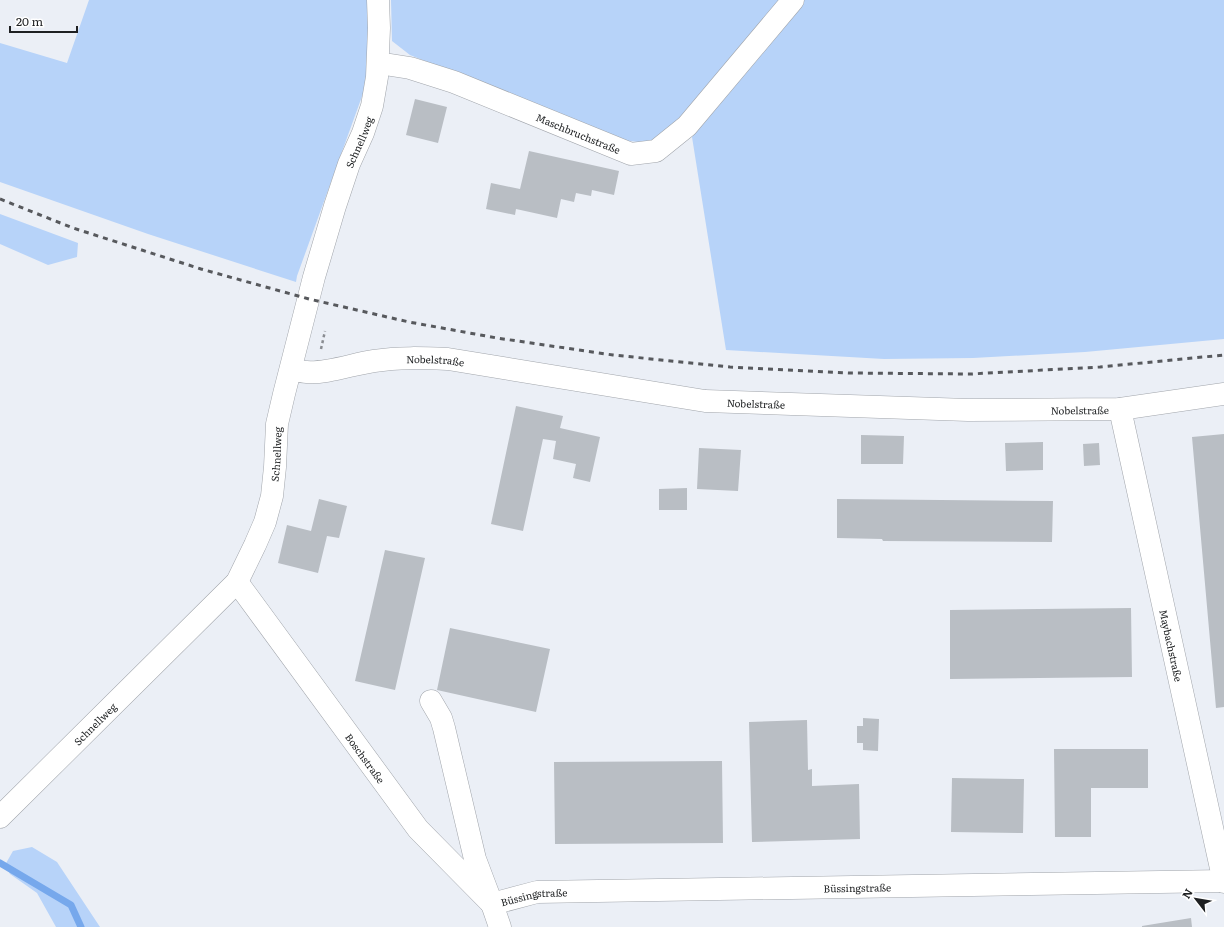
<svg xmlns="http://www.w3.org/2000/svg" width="1224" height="927" font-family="Literata,serif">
<rect width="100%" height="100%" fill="#ebeff6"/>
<path fill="#b7d3f9" d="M89,0h279l1,77 -72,199 -1,6 -148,-48 -148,-52v-139l67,20z
M391,0h391l-102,123 -32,20 -27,-3 -211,-85 -18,-14z
M802,0h422v339l-139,13 -112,6 -89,1 -158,-9 -34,-213z
M0,214l78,29 -1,14 -29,8 -48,-21z
M32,847l25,15 43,65h-44l-19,-34 -27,-19 -5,-9 8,-14z"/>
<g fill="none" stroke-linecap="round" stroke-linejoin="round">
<path stroke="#76a8ec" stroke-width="7" d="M0,863l71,42 10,22"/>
</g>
<path fill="#b9bec4" d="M415,99l32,8 -9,36 -32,-8z
M529,151l90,20 -5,24 -22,-5 -1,6 -15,-3 -2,9 -13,-3 -4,19 -41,-9 -1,6 -29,-6 5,-26 29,6z
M516,406l47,10 -3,12 40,9 -10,45 -17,-4 3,-14 -23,-5 3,-18 -13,-2 -20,92 -32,-7z
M1224,434v273l-8,1 -24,-271z
M861,435l43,1 -1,28h-42z
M1043,442v28l-37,1 -1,-28z
M1099,443l1,22 -16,1 -1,-22z
M699,448l42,2 -3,41 -41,-2z
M687,488v22h-28v-21z
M319,499l28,7 -8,32 -12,-2 -9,37 -40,-10 9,-38 24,6z
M837,499l216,2 -1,41 -169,-1 -1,-2 -45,-1z
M385,550l40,8 -30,132 -40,-9z
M1131,608l1,69 -182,2v-69z
M450,628l100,21 -14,63 -99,-22z
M863,718l16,1 -1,32 -15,-1v-7h-6v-17h6z
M807,720l1,50 4,-1v17l47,-2 1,55 -108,3 -3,-120z
M1054,749h94v39h-57v49h-36z
M722,761l1,82 -168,1 -1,-82z
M952,778l72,1 -1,54 -72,-1z
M1191,918l1,9h-50v-1z"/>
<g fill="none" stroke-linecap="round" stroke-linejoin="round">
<defs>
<g id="minor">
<path id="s1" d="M378,63l32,5 44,14 177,72 25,-3 31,-25 106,-126"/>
<path id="s2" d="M291,369c5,1 10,3 15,3 20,2 47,-8 68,-11 25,-4 49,-3 74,-2l257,42 263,9 152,-1 104,-15"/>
<path id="s3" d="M1120,409l104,473"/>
<path id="s4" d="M237,582l181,247 74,75"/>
<path d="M431,701l10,17 3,10 31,131 17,45 8,23"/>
<path id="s5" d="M0,817l237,-235 18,-37 10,-23 7,-26 3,-29 2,-43 7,-30 30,-117 21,-71 14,-42 14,-31 9,-27 5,-29 2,-49 -1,-28"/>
<path id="s6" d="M492,904l45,-12 687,-11"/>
</g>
</defs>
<use href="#minor" stroke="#a1a5ab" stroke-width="23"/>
<path stroke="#898c91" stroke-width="2.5" stroke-dasharray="3 3" stroke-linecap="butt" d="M321,349l4,-18"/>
<use href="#minor" stroke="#fff" stroke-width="22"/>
<path stroke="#57595d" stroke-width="3" stroke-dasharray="5 5" stroke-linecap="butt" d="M0,199l73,29 128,41 108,30 100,23 88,16 116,17 117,12 120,6 121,1 129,-7 124,-12"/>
</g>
<g text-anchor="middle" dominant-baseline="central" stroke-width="3" stroke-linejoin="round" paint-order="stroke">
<g font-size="10" fill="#1e2022" stroke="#fff">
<text stroke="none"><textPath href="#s1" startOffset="213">Maschbruchstraße</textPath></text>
<text stroke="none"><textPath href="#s5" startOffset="793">Schnellweg</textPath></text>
<text stroke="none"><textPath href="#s2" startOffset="146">Nobelstraße</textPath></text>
<text stroke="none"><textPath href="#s2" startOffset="470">Nobelstraße</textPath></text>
<text stroke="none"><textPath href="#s2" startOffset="794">Nobelstraße</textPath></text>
<text stroke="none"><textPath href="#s5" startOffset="469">Schnellweg</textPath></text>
<text stroke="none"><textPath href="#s3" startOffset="242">Maybachstraße</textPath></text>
<text stroke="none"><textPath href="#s5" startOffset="133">Schnellweg</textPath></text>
<text stroke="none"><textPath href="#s4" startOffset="218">Boschstraße</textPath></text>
<text stroke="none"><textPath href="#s6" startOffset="367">Büssingstraße</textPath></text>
<text stroke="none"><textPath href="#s6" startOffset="43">Büssingstraße</textPath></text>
</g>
</g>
<g transform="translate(1196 899) rotate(301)" stroke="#ffffff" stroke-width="3" paint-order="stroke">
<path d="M0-3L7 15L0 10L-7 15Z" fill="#1e2022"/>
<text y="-6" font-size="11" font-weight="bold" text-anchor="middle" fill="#1e2022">N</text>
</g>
<path d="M10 26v6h67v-6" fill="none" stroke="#1e2022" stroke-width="2"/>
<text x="16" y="26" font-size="12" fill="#1e2022" stroke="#ffffff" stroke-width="3" paint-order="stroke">20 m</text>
</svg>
